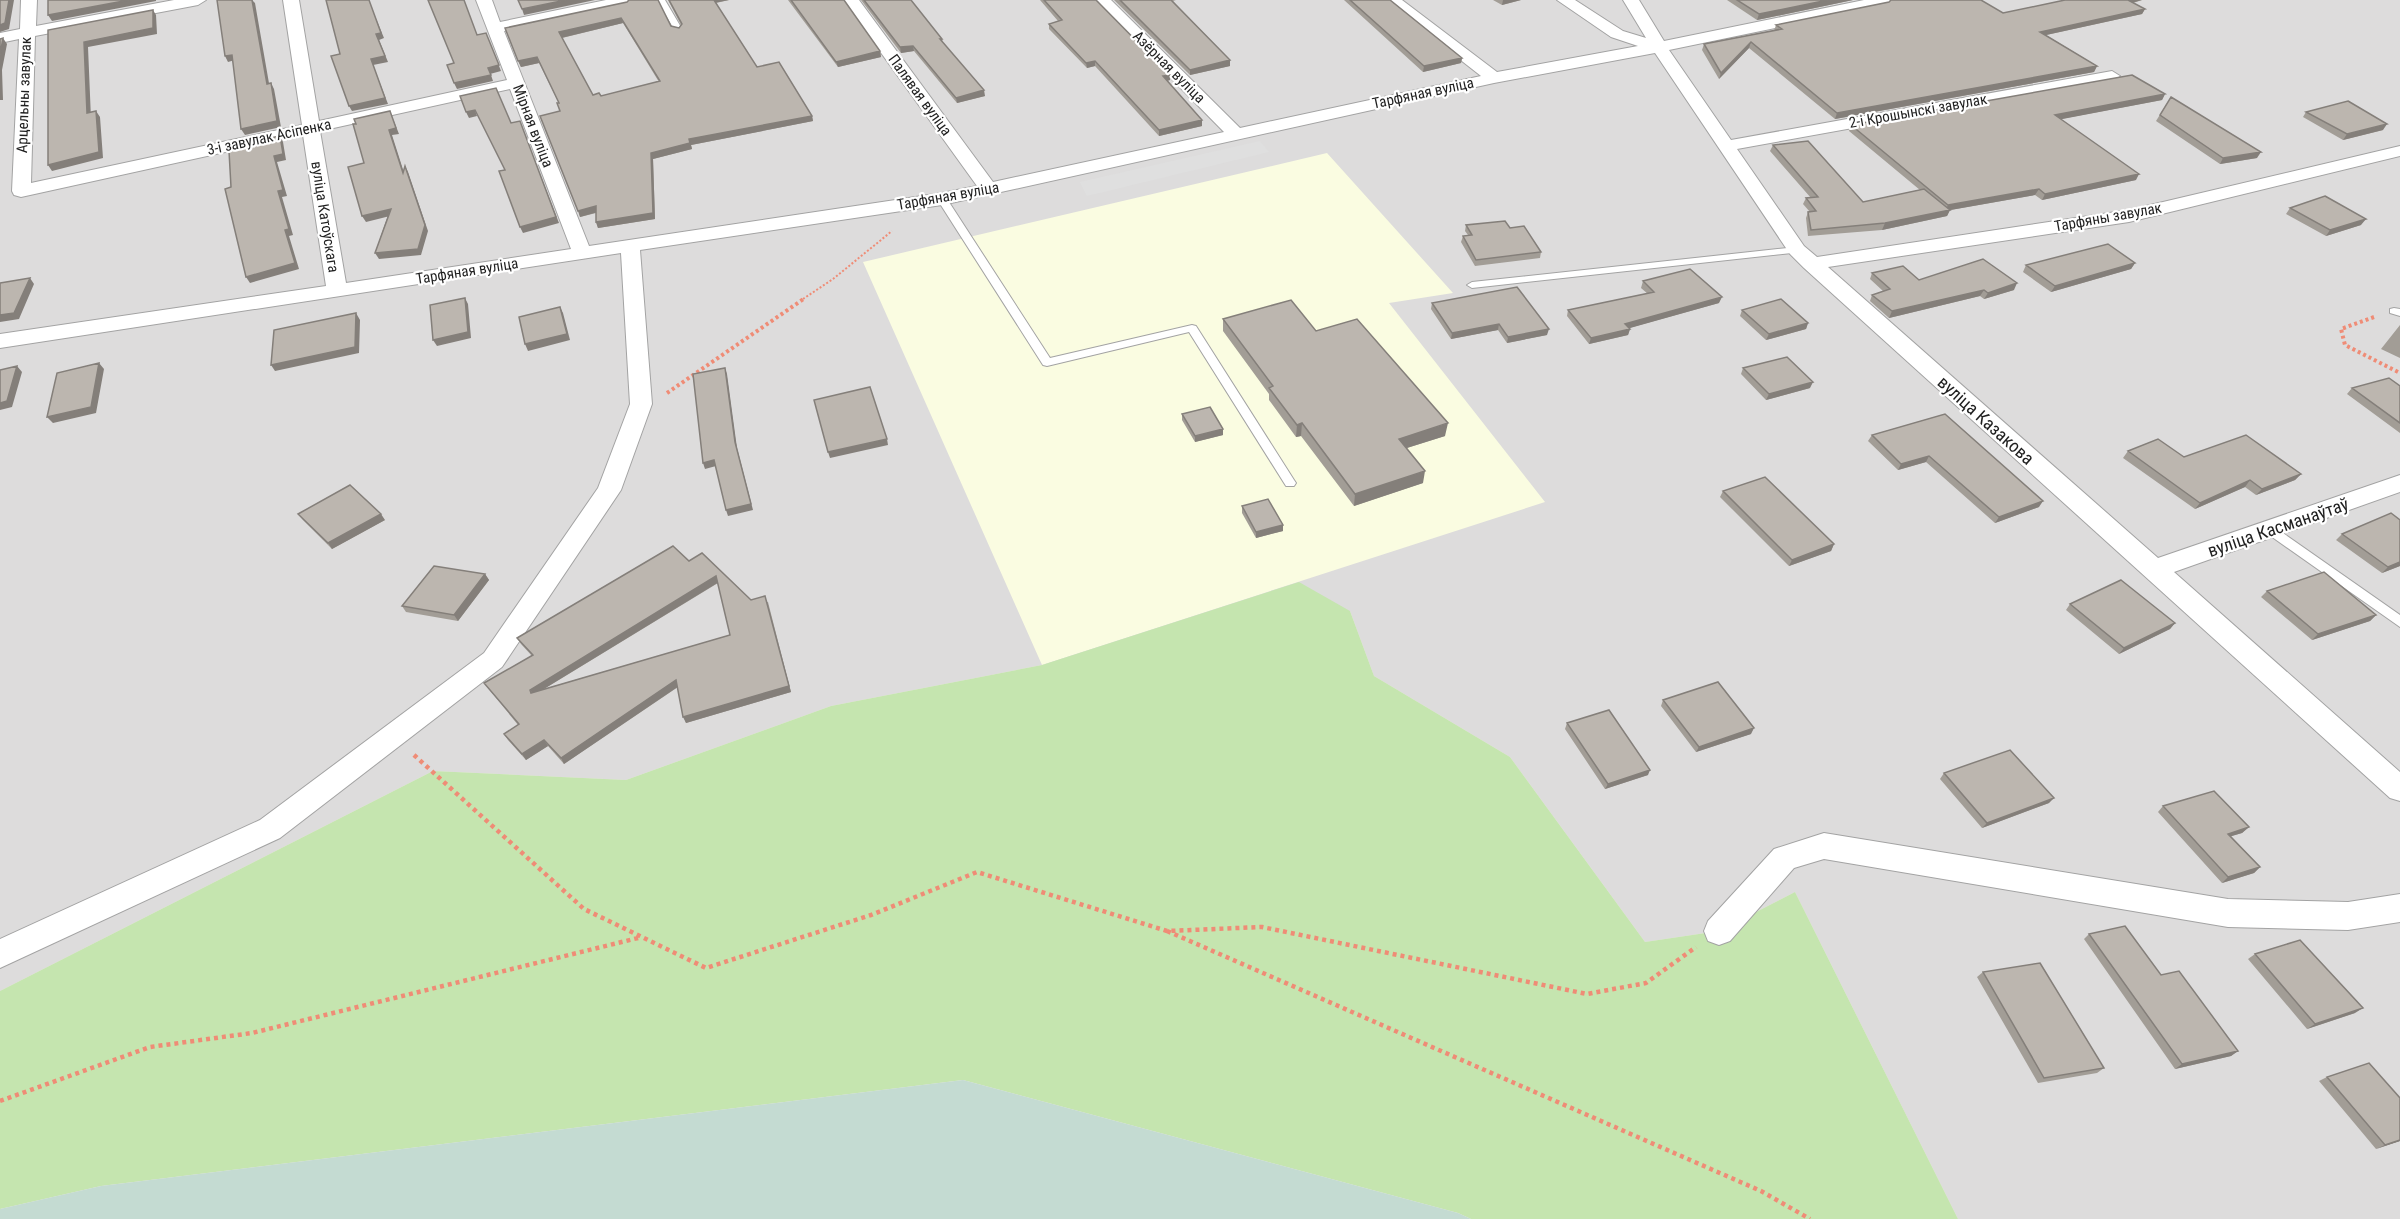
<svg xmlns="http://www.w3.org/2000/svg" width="2400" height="1219" font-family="'Roboto Condensed',sans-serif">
<rect width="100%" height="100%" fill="#efece5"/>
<path fill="#dddcdc" d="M0,0h2400v1219h-442l-163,-327 -76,39 -74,11 -135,-185 -136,-81 -24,-65 -308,54 -211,41 -205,74 -193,-9 -433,220z"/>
<path fill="#fafce1" d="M1327,153l126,140 -64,10 156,199 -503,163 -179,-403z"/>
<path fill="#c5e5af" d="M1299,582l51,29 24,65 136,81 135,185 74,-11 76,-39 163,327h-487l-13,-6 -495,-133 -862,106 -101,23v-218l433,-220 193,9 205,-74 211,-41z"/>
<path fill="#c4dbd2" d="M963,1080l495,133 13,6h-1471v-10l101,-23z"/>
<path fill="#dfdfdf" d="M1260,141l9,11 -182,44 -7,-14z"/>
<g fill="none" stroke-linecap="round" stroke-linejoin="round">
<defs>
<path id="lane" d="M657,0h8l17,29 -1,2h-6z
M942,196l5,3 103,159 142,-33 4,1 98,154 2,3 -2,3h-8l-97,-154 -142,34 -4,-1 -106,-166z
M1797,247l4,1v4l-329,36 -5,-3 5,-3z
M2394,308l6,1v7l-10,-3v-4z
M2270,524l130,91v12l-135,-95 -1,-3 1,-3z"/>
<path id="street" d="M21,0h16l-1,26 138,-26h32l-8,5 -163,31 -4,147 271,-58 -19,-125h16l20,121 188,-41 -31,-80h16l8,22 106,-22h30l-8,5 -124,26 85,215 353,-53 35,-7 -134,-186h16l134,182 231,-50 -130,-132h17l129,128 241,-52 -97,-76h18l95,72 141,-26 -27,-9 -54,-37h18l48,31 23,7 -23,-38h16l25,41 200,-41h30l-8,5 -217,45 62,90 381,-69 8,5 -8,5 -375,68 67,97 13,11 312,-47 271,-64v10l-271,66 -301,45 330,291 242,-83v17l-226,80 226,200v29l-10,-3 -586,-530 -14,-14 -135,-201 -161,30 -552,122 -302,45 12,154 -31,86 -119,177 -222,171 -280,130v-29l260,-119 224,-167 114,-165 32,-84 -9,-151 -621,95v-14l326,-48 -23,-151 -282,62 -7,-2 -2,-4 7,-152 -19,4v-10l20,-4zM510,89l61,160 -225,34 -26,-152z
M1824,833l404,66 120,3 52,-8v28l-52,8 -120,-3 -404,-68 -30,9 -64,73 -11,4 -11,-4 -4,-10 4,-10 66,-72z"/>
</defs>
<use href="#lane" stroke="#a3a3a3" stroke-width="2"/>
<use href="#street" stroke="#a3a3a3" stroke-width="2"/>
<path stroke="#ef8c76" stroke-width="2" stroke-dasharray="2 2" stroke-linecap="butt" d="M803,299l30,-20 59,-48"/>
<path stroke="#ef8c76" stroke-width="4" stroke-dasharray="3 3" stroke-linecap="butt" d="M2374,317l-33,12 4,16 55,28
M667,393l138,-95"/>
<path stroke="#ef8c76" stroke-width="4.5" stroke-dasharray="4 4" stroke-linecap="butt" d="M414,755l170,154 122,59 165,-53 106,-43 190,59 95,-4 325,67 59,-11 50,-36
M1167,931l594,260 49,28
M0,1101l150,-54 102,-14 390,-96"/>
<use href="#lane" fill="#fff" fill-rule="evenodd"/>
<use href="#street" fill="#fff" fill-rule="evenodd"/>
</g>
<path fill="#a29d96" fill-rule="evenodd" d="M668,0h61l-13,3 41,64 55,49 1,5 -122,24 1,4 -39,10 2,60 -57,9 -2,-6v-9l-16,4 -21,-114 -20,-40 -18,4 -16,-39 122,-26 44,24 8,2 2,-3zM623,23l36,59 -58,14 -8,-1 -31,-57z
M788,0h56l36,51 1,6 -43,10z
M861,0h50l31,39 1,4 42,53 -28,7 -43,-52 -13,2z
M1040,0h56l74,80 -3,1 35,45 -43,10 -64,-70 -8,2 -38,-39v-5l9,-3z
M1114,0h62l-3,1 57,59v6l-40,9z
M1344,0h46l72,58 -1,5 -38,9z
M1493,0h28l-19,5z
M1727,0h126l-96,20z
M2065,0h77l-9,3 12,6 -3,5 -96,21 51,31 -3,6 -259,47 -86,-71 -30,31 -17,-29 2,-6 70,-13 2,-6 113,-23 114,11z
M2165,94l-3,6 -101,19 75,61 -94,20 -7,-5 -85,15 -3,6 -65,14 -74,6 -2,-18 2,-6h2l-7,-8 3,-6h5l-41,-47 3,-6 90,57 57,-12 -71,-59 2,-6z
M2171,97l86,61 -37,6 -64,-43z
M2306,112l77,18 -40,10 -40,-23z
M2290,208l71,17 -35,11 -40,-22z
M1466,225l44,3 31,24 -1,6 -65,8 -14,-24 2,-6 5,-1 -3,-4z
M2135,263l-4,6 -80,23 -28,-20 3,-7z
M1872,273l47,7 95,10 -30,9 -4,-3 -91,22 -19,-17 2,-6 11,-4 -13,-12z
M1643,281l76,22 -90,25 1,1 -2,6 -39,9 -22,-28 1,-6 80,-16 -7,-6z
M1432,303l115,32 -40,8 -9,-13 -47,9 -20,-30z
M1742,310l66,13 -2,6 -40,11 -26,-24z
M1223,319l93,12 129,105 -38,12 16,35 -69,23 -53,-70 -5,1 -27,-37v-6l-46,-63z
M2400,325v33l-19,-9z
M1743,368l67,20 -44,12 -25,-26z
M2400,386v47l-53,-39 5,-6z
M1182,414l41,15v6l-28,7 -13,-22z
M1945,414l94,93 -44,16 -69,-61 -28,8 -30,-29 4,-6z
M2128,451l56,6 117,17 -6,6 -39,15 -11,-8 -50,22 -72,-51z
M1723,491l111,53 -3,7 -42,15 -69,-69z
M1242,506l41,19v6l-27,7 -14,-25z
M298,514l87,6 -53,29 -29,-29z
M2400,520v46l-18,7 -46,-33 6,-6z
M689,561l62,39 17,2 23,90 -105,31 -8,-36 -114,77 -16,-18 -22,14 -18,-20 -4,-6 14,-9 -34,-42 48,-27 -11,-12 -4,-6zM718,583l12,52 -186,54 110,-67z
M485,574l4,6 -31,41 -52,-9 -4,-6z
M2267,591l109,24 -6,6 -58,19 -51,-43z
M2070,604l105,19 -5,6 -51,25 -53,-44z
M1663,700l88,34 -55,18 -35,-46z
M1567,723l81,52 -43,14 -40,-60z
M1944,773l105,30 -67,25 -42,-49z
M2163,806l86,21 -7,6 -11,3 29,31 -6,6 -32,10 -64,-71z
M2089,934l72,41 77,76 -7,5 -56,13 -91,-130z
M2255,954l100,59 -48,16 -59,-70z
M1983,972l121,96 -7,5 -59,10 -61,-106z
M2327,1077l73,21v43l-24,8 -57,-68z"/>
<path fill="#847f7a" d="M9,0h5l-5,29 -9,3v-7z
M129,0h27v1l-104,20 -4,-6z
M252,0l3,3 15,86 -3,-5z
M566,0h29l-71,15 -2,-6z
M713,0h16l-15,3z
M1503,0h18l-19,5z
M1828,0h25l-96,20 2,-6z
M2127,0h15l-18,5z
M370,4l14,34 -5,2 9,22 -15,3 15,39 -36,7 -3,-5 27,-72z
M2145,9l-3,5 -105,23 3,-5z
M153,10l3,5 1,19 -69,13 3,72 -4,-6 -3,-71z
M621,18l2,5 -62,15 -2,-6z
M486,33l15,38 -11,3 -2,-6z
M3,38l4,6 -5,26 1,30h-3v-45z
M1751,42l-2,6 -30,31 2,-6z
M913,46l1,5 -13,2 -1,-6z
M880,51l1,6 -43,10 -2,-5z
M232,55l3,5 -7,2 -3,-6z
M537,57l2,6 -18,4 -3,-6z
M1462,58l-1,5 -38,9 1,-6z
M1230,60v6l-40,9v-5z
M1095,61v5l-8,2 -1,-5z
M2097,66l-3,6 -259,47 2,-6z
M491,75l2,6 -36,8 -3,-6z
M1170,75v5l-7,2v-6z
M271,83l3,6 7,38 -36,8 -4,-6z
M984,90l1,6 -28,7 -1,-5z
M2165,94l-3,6 -110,21 3,-6z
M475,110l2,6 -8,2 -3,-6z
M96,111l4,6 3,41 -51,13 -4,-6z
M390,111l9,23 -7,1 14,44 -3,-6 -14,-43z
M812,116l1,5 -122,24 1,4 -39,10 2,60 -57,9 -2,-6 55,-69 38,-14z
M1202,120v6l-43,10v-6z
M2387,124l-4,6 -40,10 4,-6z
M522,127l37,96 -36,10 -3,-6z
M280,136l3,6 3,18 -9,2 10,34 -5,1 11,38 -4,1 10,33 -49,14 -4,-6 39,-47 -7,-39 -4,-35z
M2261,152l-4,6 -37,6 3,-6z
M405,166l3,6 20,59 -7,24 -42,4 -4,-6z
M2139,174l-3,6 -94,20 3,-6z
M2039,189l-4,6 -90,16 3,-6z
M596,206l2,6 -18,5 -2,-6z
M391,209l3,6 -28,7 -4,-6z
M1950,210l-3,6 -65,14 3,-7z
M2366,219l-5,6 -35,11 4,-6z
M2135,263l-4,6 -80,23 4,-6z
M30,278l4,6 -15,35 -19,3v-7z
M2017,283l-3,7 -30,9 4,-6z
M1984,290l-4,6 -91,22 3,-7z
M1722,297l-3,6 -96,27 2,-6z
M465,298l3,6 3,34 -34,8 -4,-6z
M560,307l3,6 7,27 -42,11 -3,-7z
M356,313l4,7 -1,33 -84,18 -4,-6z
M1808,323l-2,6 -40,11 3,-6z
M1499,324l-1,6 -47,9 1,-6z
M1549,329l-2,6 -40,8 1,-6z
M1630,329l-2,6 -39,9 2,-6z
M99,363l5,6 -8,44 -43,10 -6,-6z
M17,366l5,6 -10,35 -12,3v-7z
M725,368l2,6 10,74 16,62 -25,6 -2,-6 9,-68z
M1813,382l-3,6 -44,12 3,-6z
M1302,423l-1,13 -5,1 1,-12z
M1448,423l-3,13 -48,15 2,-12z
M1223,429v6l-28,7v-6z
M887,439l1,6 -58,13 -2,-6z
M1929,456l-3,6 -28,8 3,-6z
M714,460l2,6 -11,3 -2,-6z
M1425,471l-2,12 -69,23 1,-12z
M2301,474l-6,6 -39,15 6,-6z
M2250,480l-5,7 -50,22 5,-6z
M2043,501l-4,6 -44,16 4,-6z
M381,514l4,6 -53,29 -4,-6z
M1283,525v6l-27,7v-6z
M1834,544l-3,7 -42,15 3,-6z
M2400,562v4l-18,7 6,-6z
M485,574l4,6 -31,41 -4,-6z
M716,576l3,6 -185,113 -4,-5z
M765,596l26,96 -105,31 -3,-6z
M2376,615l-6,6 -58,19 6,-6z
M2175,623l-5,6 -51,25 5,-6z
M676,680l3,6 -115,78 -3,-6z
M1754,728l-3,6 -55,18 3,-5z
M544,740l4,6 -22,14 -4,-6z
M1650,770l-2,5 -43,14 3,-5z
M2054,798l-5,5 -67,25 5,-5z
M2249,827l-7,6 -20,6 6,-5z
M2260,867l-6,6 -32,10 6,-6z
M2363,1008l-8,5 -48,16 8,-5z
M2238,1051l-7,5 -56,13 7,-5z
M2400,1140v1l-24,8 9,-4z"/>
<path fill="#bcb6af" stroke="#847f7a" stroke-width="1.5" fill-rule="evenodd" d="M0,0h9l-4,23 -5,2z
M48,0h81l-81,15z
M217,0h35l15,84 4,-1 6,38 -36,8 -9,-74 -7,1z
M326,0h43l12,33 -5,1 9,22 -14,3 14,39 -36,8 -18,-50 9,-2z
M428,0h36l13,35 9,-2 13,32 -11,3 3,7 -37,8 -7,-18 7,-2z
M518,0h48l-44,9z
M629,0h29l13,26 8,2 3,-4 -13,-24h45l43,67 22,-5 33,54 -123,23 1,4 -39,10 2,60 -57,9v-16l-18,5 -38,-95 20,-5 -3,-8h2l-22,-46 -19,4 -13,-33 122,-26zM621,18l39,63 -59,15 -2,-3 -6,2 -34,-63z
M791,0h53l36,51 -44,11z
M864,0h47l31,39h-2l44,51 -28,8 -43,-52 -13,1z
M1044,0h52l74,75 -7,1 39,44 -43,10 -64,-69 -9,2 -37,-39 13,-4z
M1120,0h51l59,60 -40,10z
M1350,0h40l72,58 -38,8z
M1737,0h91l-69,14z
M1891,0h90l22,13 62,-13h63l17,9 -105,23 57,34 -260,47 -86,-71 -30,31 -17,-29 78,-15 -6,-4 113,-23z
M153,10v18l-69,14 3,71 9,-2 3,41 -51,13v-135z
M3,38l-3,17v-16z
M2132,75l33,19 -110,21 84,59 -94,20 -6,-5 -91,16 -97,-80z
M496,88l15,35 9,-2 36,96 -36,10 -21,-56 6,-1 -30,-60 -9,2 -6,-16z
M2171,97l90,55 -38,6 -63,-43z
M2348,101l39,23 -40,10 -41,-22z
M390,111l6,17 -7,2 14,43 2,-7 20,59 -7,24 -43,4 16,-44 -29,7 -14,-49 16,-4 -11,-39h3l-2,-5z
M280,136l3,18 -9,2 9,34 -5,1 11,38 -4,1 10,33 -49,14 -21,-88 6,-2 -2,-36 15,-3 -1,-4z
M1808,141l55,61 61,-13 26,21 -65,13 -74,7 -3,-18 8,-1 -10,-13 12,-1 -45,-52z
M2325,196l41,23 -36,11 -40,-22z
M1505,221l5,7 14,-2 17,26 -65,8 -13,-24 9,-1 -6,-10z
M2108,244l27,19 -80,23 -29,-21z
M1983,259l34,24 -29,10 -4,-3 -92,21 -20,-16 18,-6 -18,-16 31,-7 16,14z
M1690,269l32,28 -97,27 5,5 -39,9 -23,-28 86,-18 -11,-11z
M30,278l-16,35 -14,2v-32z
M1517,287l32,42 -41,8 -9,-13 -47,9 -20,-30z
M465,298l3,34 -35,8 -3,-35z
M1781,299l27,24 -39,11 -27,-24z
M1291,300l25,31 41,-12 91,104 -49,16 26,32 -70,23 -53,-71 -5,2 -28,-37 4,-2 -50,-67z
M560,307l7,27 -42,10 -6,-27z
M356,313l-1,34 -84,18 3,-35z
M1787,357l26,25 -44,12 -26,-26z
M99,363l-8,44 -44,10 10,-44z
M17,366l-10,35 -7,2v-33z
M725,368l10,74 16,62 -25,6 -12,-50 -11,3 -10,-89z
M2389,378l11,8v37l-48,-35z
M870,387l17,52 -59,13 -14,-52z
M1210,407l13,22 -28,7 -13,-22z
M1945,414l98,87 -44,16 -70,-61 -28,8 -29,-29z
M2246,435l55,39 -39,15 -12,-9 -50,23 -72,-52 30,-12 26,18z
M1765,477l69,67 -42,16 -69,-69z
M350,485l31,29 -53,29 -30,-29z
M1268,499l15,26 -27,7 -14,-26z
M2391,513l9,7v42l-12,5 -46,-33z
M673,546l16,15 13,-8 49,47 14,-4 24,90 -106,31 -7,-37 -115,78 -17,-18 -22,14 -18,-20 15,-10 -35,-41 49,-28 -16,-17zM716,576l14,59 -199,58 -1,-3z
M434,566l51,8 -31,41 -52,-9z
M2324,572l52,43 -58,19 -51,-43z
M2121,580l54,43 -51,25 -54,-44z
M1718,682l36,46 -55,19 -36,-47z
M1609,710l41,60 -42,14 -41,-61z
M2010,750l44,48 -67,25 -43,-50z
M2214,791l35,36 -21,7 32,33 -32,10 -65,-71z
M2125,926l36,49 18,-4 59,80 -56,13 -93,-130z
M2300,940l63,68 -48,16 -60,-70z
M2040,963l64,105 -60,10 -61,-106z
M2369,1063l31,35v42l-15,5 -58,-68z"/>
<g text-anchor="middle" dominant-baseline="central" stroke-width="4.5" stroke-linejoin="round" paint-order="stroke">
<g font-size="15" fill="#1f1f1f" stroke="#fff">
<text transform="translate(1169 67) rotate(45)">Азёрная вуліца</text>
<text transform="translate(1423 93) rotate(-12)">Тарфяная вуліца</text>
<text transform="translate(24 95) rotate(-88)">Арцельны завулак</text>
<text transform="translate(920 95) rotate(54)">Палявая вуліца</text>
<text transform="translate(1918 111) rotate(-10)">2-і Крошынскі завулак</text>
<text transform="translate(533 126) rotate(69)">Мірная вуліца</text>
<text transform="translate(269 137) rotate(-12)">3-і завулак Асіпенка</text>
<text transform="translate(948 196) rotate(-10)">Тарфяная вуліца</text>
<text transform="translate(325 217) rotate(81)">вуліца Катоўскага</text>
<text transform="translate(2108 217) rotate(-10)">Тарфяны завулак</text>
<text transform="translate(467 271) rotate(-9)">Тарфяная вуліца</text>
</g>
<g font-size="18" fill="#1f1f1f" stroke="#fff">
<text transform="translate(1986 420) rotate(42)">вуліца Казакова</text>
<text transform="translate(2278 527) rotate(-19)">вуліца Касманаўтаў</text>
</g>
</g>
</svg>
